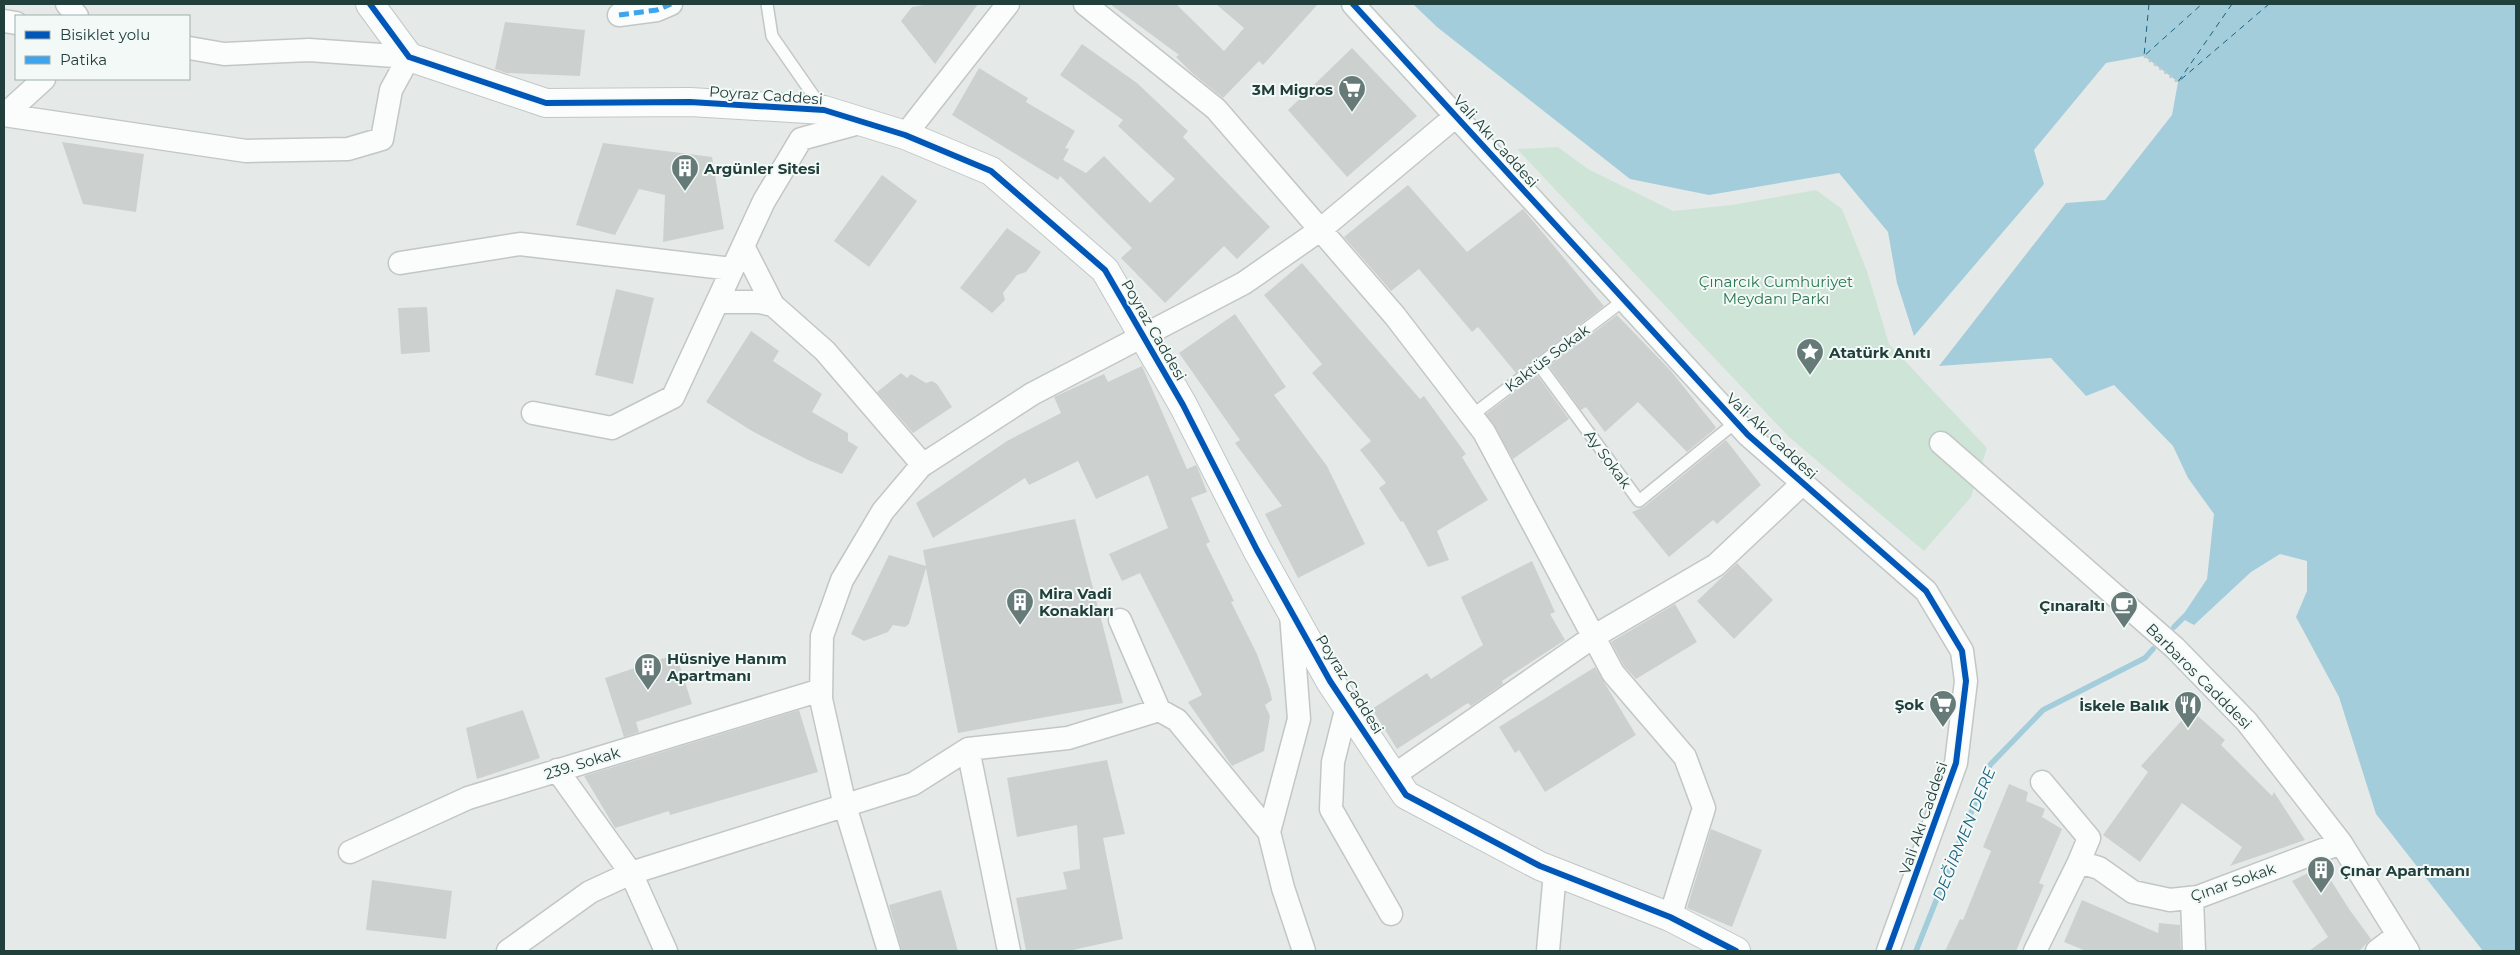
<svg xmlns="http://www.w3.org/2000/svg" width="2520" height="955" font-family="Montserrat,sans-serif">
<rect width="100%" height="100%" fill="#e5eae9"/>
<path fill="#cde4d7" d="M1558,147l30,22 85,42 59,-6 84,-15 26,19 25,62 22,73 98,104 -16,49 -47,54 -135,-114 -272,-288z"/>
<path fill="#a4cddb" d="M1413,4h1103v947h-33l-107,-137 -37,-117 -43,-80 11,-26v-30l-27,-7 -29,18 -57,53 -13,-7 26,-39 7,-65 -26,-36 -15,-32 -59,-61 -28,11 -35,-38 -112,8 127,-163 39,-3 67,-85 6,-33 -34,-26 -38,7 -72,87 10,34 -130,152 -17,-53 -9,-51 -49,-59 -130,22 -79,-16 -193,-152z"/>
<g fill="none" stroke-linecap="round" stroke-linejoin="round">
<path stroke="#a4cddb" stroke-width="5.5" d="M2174,627l13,-13
M1916,951l74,-186 53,-55 102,-52 8,-9"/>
<path stroke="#18627f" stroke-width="1" stroke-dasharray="6 5" stroke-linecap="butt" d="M2149,4l-5,52 58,-52
M2232,4l-54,78 91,-78"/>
</g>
<path fill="#ccd1d0" d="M931,4h47l-43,60 -34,-43 11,-14z
M1110,4h66l48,47 20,-23 -28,-24h102l-55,61 -4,-4 -36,37 -31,-25 -16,-16 3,-2z
M505,22l80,8 -5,46 -74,-3 -11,-4z
M1082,44l55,39 51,48 -5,6 87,90 -33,32 -13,-13 -59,57 -44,-45 11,-10 -72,-72 -2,4 -106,-65 27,-47 49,30 -2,4 49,29 -10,17 4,1 -6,11 23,13 18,-17 46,47 25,-24 -57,-53 5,-6 -63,-45z
M1352,48l65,68 -70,61 -59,-67z
M62,142l82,12 -8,58 -53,-8z
M603,143l109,14 12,72 -61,13 2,-47 -26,-6 -24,46 -39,-10z
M882,175l35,26 -48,66 -35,-26z
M1408,185l59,67 56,-43 81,97 -88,67 -38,-46 -6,5 -53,-63 -28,22 -47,-54z
M1007,228l34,24 -15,20 -9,3 -14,18 2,7 -13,13 -32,-25z
M1302,263l118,136 4,-3 42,58 -4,3 26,43 -51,31 12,29 -21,7 -25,-46 -2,1 -22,-34 7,-5 -26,-33 11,-9 -59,-68 10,-9 -58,-69z
M616,289l38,9 -21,86 -38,-9z
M427,307l3,45 -29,2 -3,-46z
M1235,314l51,73 -12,8 53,71 38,78 -67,34 -33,-64 17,-8 -47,-63 5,-3 -61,-87z
M1617,315l54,56 44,55 1,2 -29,24 -49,-50 -33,30 -19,-25 -5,3 -32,-44z
M751,331l28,20 -6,10 49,33 -10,18 36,21v8l10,6 -16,27 -34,-14 -56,-29 -46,-29z
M1142,366l45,103 9,-4 2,4 9,23 -16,6 19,44 -4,2 28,57 -3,1 26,52 13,36 2,10 -7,5 5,11 -6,35 -32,15 -44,-64 14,-7 -62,-122 -18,8 -13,-27 59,-26 -20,-53 -52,24 -18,-38 -49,24 -4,-7 -92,60 -17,-35 91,-62 54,-28 -7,-16 50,-23 4,8z
M901,373l6,5 4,-4 15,9 6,-2 5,3 15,23 -39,26 -36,-41z
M1537,375l32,44 -56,40 -27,-45z
M1726,440l35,45 -44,39 -4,-4 -44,37 -37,-45 12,-5z
M1075,519l48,184 -165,30 -32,-165 -17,56 -4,3 -12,-2 -5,7 -24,9 -13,-7 38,-79 37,11 -3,-16z
M1532,561l23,51 -5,2 15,26 -63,41 1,3 -32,22 -3,-3 -71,46 -25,-40 55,-36 4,6 52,-34 -22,-48z
M1737,563l36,37 -39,39 -37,-38z
M1675,604l22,38 -61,37 -12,-13 -13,-24z
M676,654l16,50 -56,18 3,10 -15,5 -19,-59z
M1595,667l41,68 -91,57 -26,-42 -4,3 -16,-26z
M523,710l17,48 -63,21 -11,-51z
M799,710l19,62 -148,43 -1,-4 -54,17 -31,-52z
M2191,710l34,30 -4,5 51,51 2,-4 31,48 -75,26 12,-19 -60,-44 -42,59 -37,-27 45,-63 -7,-6z
M1107,760l18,74 -22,4 20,101 -55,12h-42l-10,-53 51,-9 -4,-17 17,-3 -3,-44 -60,12 -10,-59z
M2009,784l19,8 -2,9 19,8 -3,8 20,12 -23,54 5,2 -28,66h-71l15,-32 3,1 28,-69 -8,-4z
M1711,829l51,21 -30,77 -45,-19z
M2322,866l27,43 22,30 -12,12h-50l19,-14 -36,-56z
M372,880l80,11 -6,48 -80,-9z
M941,890l17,61h-56l-13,-46z
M2082,900l76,33 1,-10 21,2 1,26h-95l-22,-9z"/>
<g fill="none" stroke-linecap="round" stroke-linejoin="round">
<defs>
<path id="service" d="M767,4l5,32 50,72
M1539,365l100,136 97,-79
M1471,416l153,-116"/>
<path id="minor" d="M67,4l10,12
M1085,4l131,105 179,207 89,116 129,241 72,84 19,51 -34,109
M1353,4l395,431 178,156 36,60 4,30 -10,82 -68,188
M619,15l38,-5 14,-6
M4,21l12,2
M4,112l6,-2 34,-31
M4,115l242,36 102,-2 34,-10 9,-49 18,-33 -100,-7 -85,4 -35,-6
M905,135l103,-131
M400,263l120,-19 212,25
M717,302h42l14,3 -30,-59
M773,305l52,46 98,114
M533,413l79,15 61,-31 91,-196 37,-62 62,-17
M1941,443l234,205 72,74 94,121 67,108
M1291,614l8,105 -30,113 14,56 21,63
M1120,620l39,90 18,10 92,112
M1347,706l-14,56 -2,47 60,105
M968,749l41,202
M557,770l74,103 35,78
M1393,776l200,-139 123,-72 87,-82
M2042,782l47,56 -10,24 20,6 34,24 37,8 28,-3 143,-54
M350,852l118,-54 353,-108
M2192,898l2,53
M508,951l82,-59 41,-19 282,-89 55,-35 100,-11 91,-28
M889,951l-44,-145 -24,-107 1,-63 20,-56 41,-69 38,-45 111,-72 212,-111 76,-53 136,-114
M1548,951l7,-79
M2035,951l44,-89
M2377,951l21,-16"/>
<path id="tertiary" d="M370,4l39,53 137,46 144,-1 134,8 81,25 86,36 114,99 78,135 74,145 73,131 76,114 134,71 130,51 66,34"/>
</defs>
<use href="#service" stroke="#c2c7c6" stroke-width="14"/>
<use href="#minor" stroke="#c2c7c6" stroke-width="25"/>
<use href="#tertiary" stroke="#c2c7c6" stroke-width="30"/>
<path stroke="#c1cac9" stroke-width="3" stroke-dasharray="2.5 4" stroke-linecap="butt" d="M2144,56l34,26"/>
<use href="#service" stroke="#fbfcfc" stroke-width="11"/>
<use href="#minor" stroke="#fbfcfc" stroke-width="22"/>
<use href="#tertiary" stroke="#fbfcfc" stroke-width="28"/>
<path stroke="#3ea4ec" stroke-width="5" stroke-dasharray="10 5" stroke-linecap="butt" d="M619,15l38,-5 14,-6"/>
<defs>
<path id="cycleway" d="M370,4l39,53 137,46 144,-1 134,8 81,25 86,36 114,99 78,135 74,145 73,131 76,114 134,71 130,51 66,34
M1353,4l395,431 178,156 36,60 4,30 -10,82 -68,188"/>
</defs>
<use href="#cycleway" stroke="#f3f9f7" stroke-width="9"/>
<use href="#cycleway" stroke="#0057b8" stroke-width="6"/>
</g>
<defs>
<symbol id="supermarket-pin" viewBox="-11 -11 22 30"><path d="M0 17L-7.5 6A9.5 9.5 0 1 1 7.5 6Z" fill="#667b78" stroke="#f3f9f7"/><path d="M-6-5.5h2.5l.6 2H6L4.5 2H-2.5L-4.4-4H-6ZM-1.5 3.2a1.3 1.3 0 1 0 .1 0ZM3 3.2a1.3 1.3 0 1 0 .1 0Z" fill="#fff"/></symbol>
<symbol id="building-pin" viewBox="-11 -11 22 30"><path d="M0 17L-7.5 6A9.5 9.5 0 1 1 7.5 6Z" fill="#667b78" stroke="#f3f9f7"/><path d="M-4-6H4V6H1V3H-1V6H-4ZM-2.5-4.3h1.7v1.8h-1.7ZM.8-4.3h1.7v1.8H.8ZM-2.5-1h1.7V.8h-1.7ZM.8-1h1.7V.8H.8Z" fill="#fff"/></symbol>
<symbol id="sight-pin" viewBox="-11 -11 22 30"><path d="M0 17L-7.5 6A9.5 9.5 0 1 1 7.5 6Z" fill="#667b78" stroke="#f3f9f7"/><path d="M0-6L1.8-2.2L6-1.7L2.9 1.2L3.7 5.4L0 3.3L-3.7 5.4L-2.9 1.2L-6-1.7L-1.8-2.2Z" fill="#fff"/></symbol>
<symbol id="cafe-pin" viewBox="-11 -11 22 30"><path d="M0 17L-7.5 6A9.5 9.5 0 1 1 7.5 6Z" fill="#667b78" stroke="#f3f9f7"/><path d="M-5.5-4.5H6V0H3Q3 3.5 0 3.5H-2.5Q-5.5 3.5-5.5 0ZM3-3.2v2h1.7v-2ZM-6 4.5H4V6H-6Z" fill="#fff"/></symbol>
<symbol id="restaurant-pin" viewBox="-11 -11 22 30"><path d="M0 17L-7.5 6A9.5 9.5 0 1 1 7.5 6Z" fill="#667b78" stroke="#f3f9f7"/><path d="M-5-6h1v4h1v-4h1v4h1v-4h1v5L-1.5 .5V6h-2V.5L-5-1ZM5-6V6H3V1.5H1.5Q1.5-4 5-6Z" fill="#fff"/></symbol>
</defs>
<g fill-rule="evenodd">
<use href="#supermarket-pin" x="1336" y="73" width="32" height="43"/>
<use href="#building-pin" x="669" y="152" width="32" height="43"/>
<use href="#sight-pin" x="1794" y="336" width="32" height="43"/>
<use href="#building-pin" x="1004" y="586" width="32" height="43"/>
<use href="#cafe-pin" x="2108" y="589" width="32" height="43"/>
<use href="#building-pin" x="632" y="651" width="32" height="43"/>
<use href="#supermarket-pin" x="1927" y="688" width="32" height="43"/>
<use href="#restaurant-pin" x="2172" y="689" width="32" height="43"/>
<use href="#building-pin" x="2305" y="854" width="32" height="43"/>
</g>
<g text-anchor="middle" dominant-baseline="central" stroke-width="4" stroke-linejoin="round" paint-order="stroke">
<g font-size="15" font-weight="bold" fill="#213f3b" stroke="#f3f9f7" text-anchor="start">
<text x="1333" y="89" text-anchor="end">3M Migros</text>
<text x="704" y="168">Argünler Sitesi</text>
<text x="1829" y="352">Atatürk Anıtı</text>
<text x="1039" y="593">Mira Vadi<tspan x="1039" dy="17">Konakları</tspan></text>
<text x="2105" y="605" text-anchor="end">Çınaraltı</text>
<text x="667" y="658">Hüsniye Hanım<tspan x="667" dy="17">Apartmanı</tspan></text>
<text x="1924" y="704" text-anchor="end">Şok</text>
<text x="2169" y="705" text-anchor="end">İskele Balık</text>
<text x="2340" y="870">Çınar Apartmanı</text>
</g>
<g font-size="15" fill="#213f3b" stroke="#f3f9f7">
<text transform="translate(766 95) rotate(4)">Poyraz Caddesi</text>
<text transform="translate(1496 141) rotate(48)">Vali Akı Caddesi</text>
<text transform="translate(1154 330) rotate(60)">Poyraz Caddesi</text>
<text transform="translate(1547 358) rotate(-37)">Kaktüs Sokak</text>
<text transform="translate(1772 436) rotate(43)">Vali Akı Caddesi</text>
<text transform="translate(1608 459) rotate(54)">Ay Sokak</text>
<text transform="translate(2199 676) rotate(45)">Barbaros Cadddesi</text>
<text transform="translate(1350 684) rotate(58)">Poyraz Caddesi</text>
<text transform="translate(582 763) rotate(-17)">239. Sokak</text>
<text transform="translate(1923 818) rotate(-71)">Vali Akı Caddesi</text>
<text transform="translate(2233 882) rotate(-19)">Çınar Sokak</text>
</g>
<g font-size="15" fill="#297851" stroke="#f3f9f7">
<text x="1776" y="281">Çınarcık Cumhuriyet<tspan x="1776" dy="17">Meydanı Parkı</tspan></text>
</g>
<g font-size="16" font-style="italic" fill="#18627f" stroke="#f3f9f7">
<text transform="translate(1964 834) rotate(-68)">DEĞİRMEN DERE</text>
</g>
</g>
<rect width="2520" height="955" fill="none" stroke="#213f3b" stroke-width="10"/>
<rect x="15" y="15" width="175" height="65" fill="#f3f9f7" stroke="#9fafac"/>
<rect x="25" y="31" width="25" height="8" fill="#0057b8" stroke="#9fafac"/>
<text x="60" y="40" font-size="15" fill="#213f3b">Bisiklet yolu</text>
<rect x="25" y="56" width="25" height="8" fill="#3ea4ec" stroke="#9fafac"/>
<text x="60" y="65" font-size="15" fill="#213f3b">Patika</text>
</svg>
